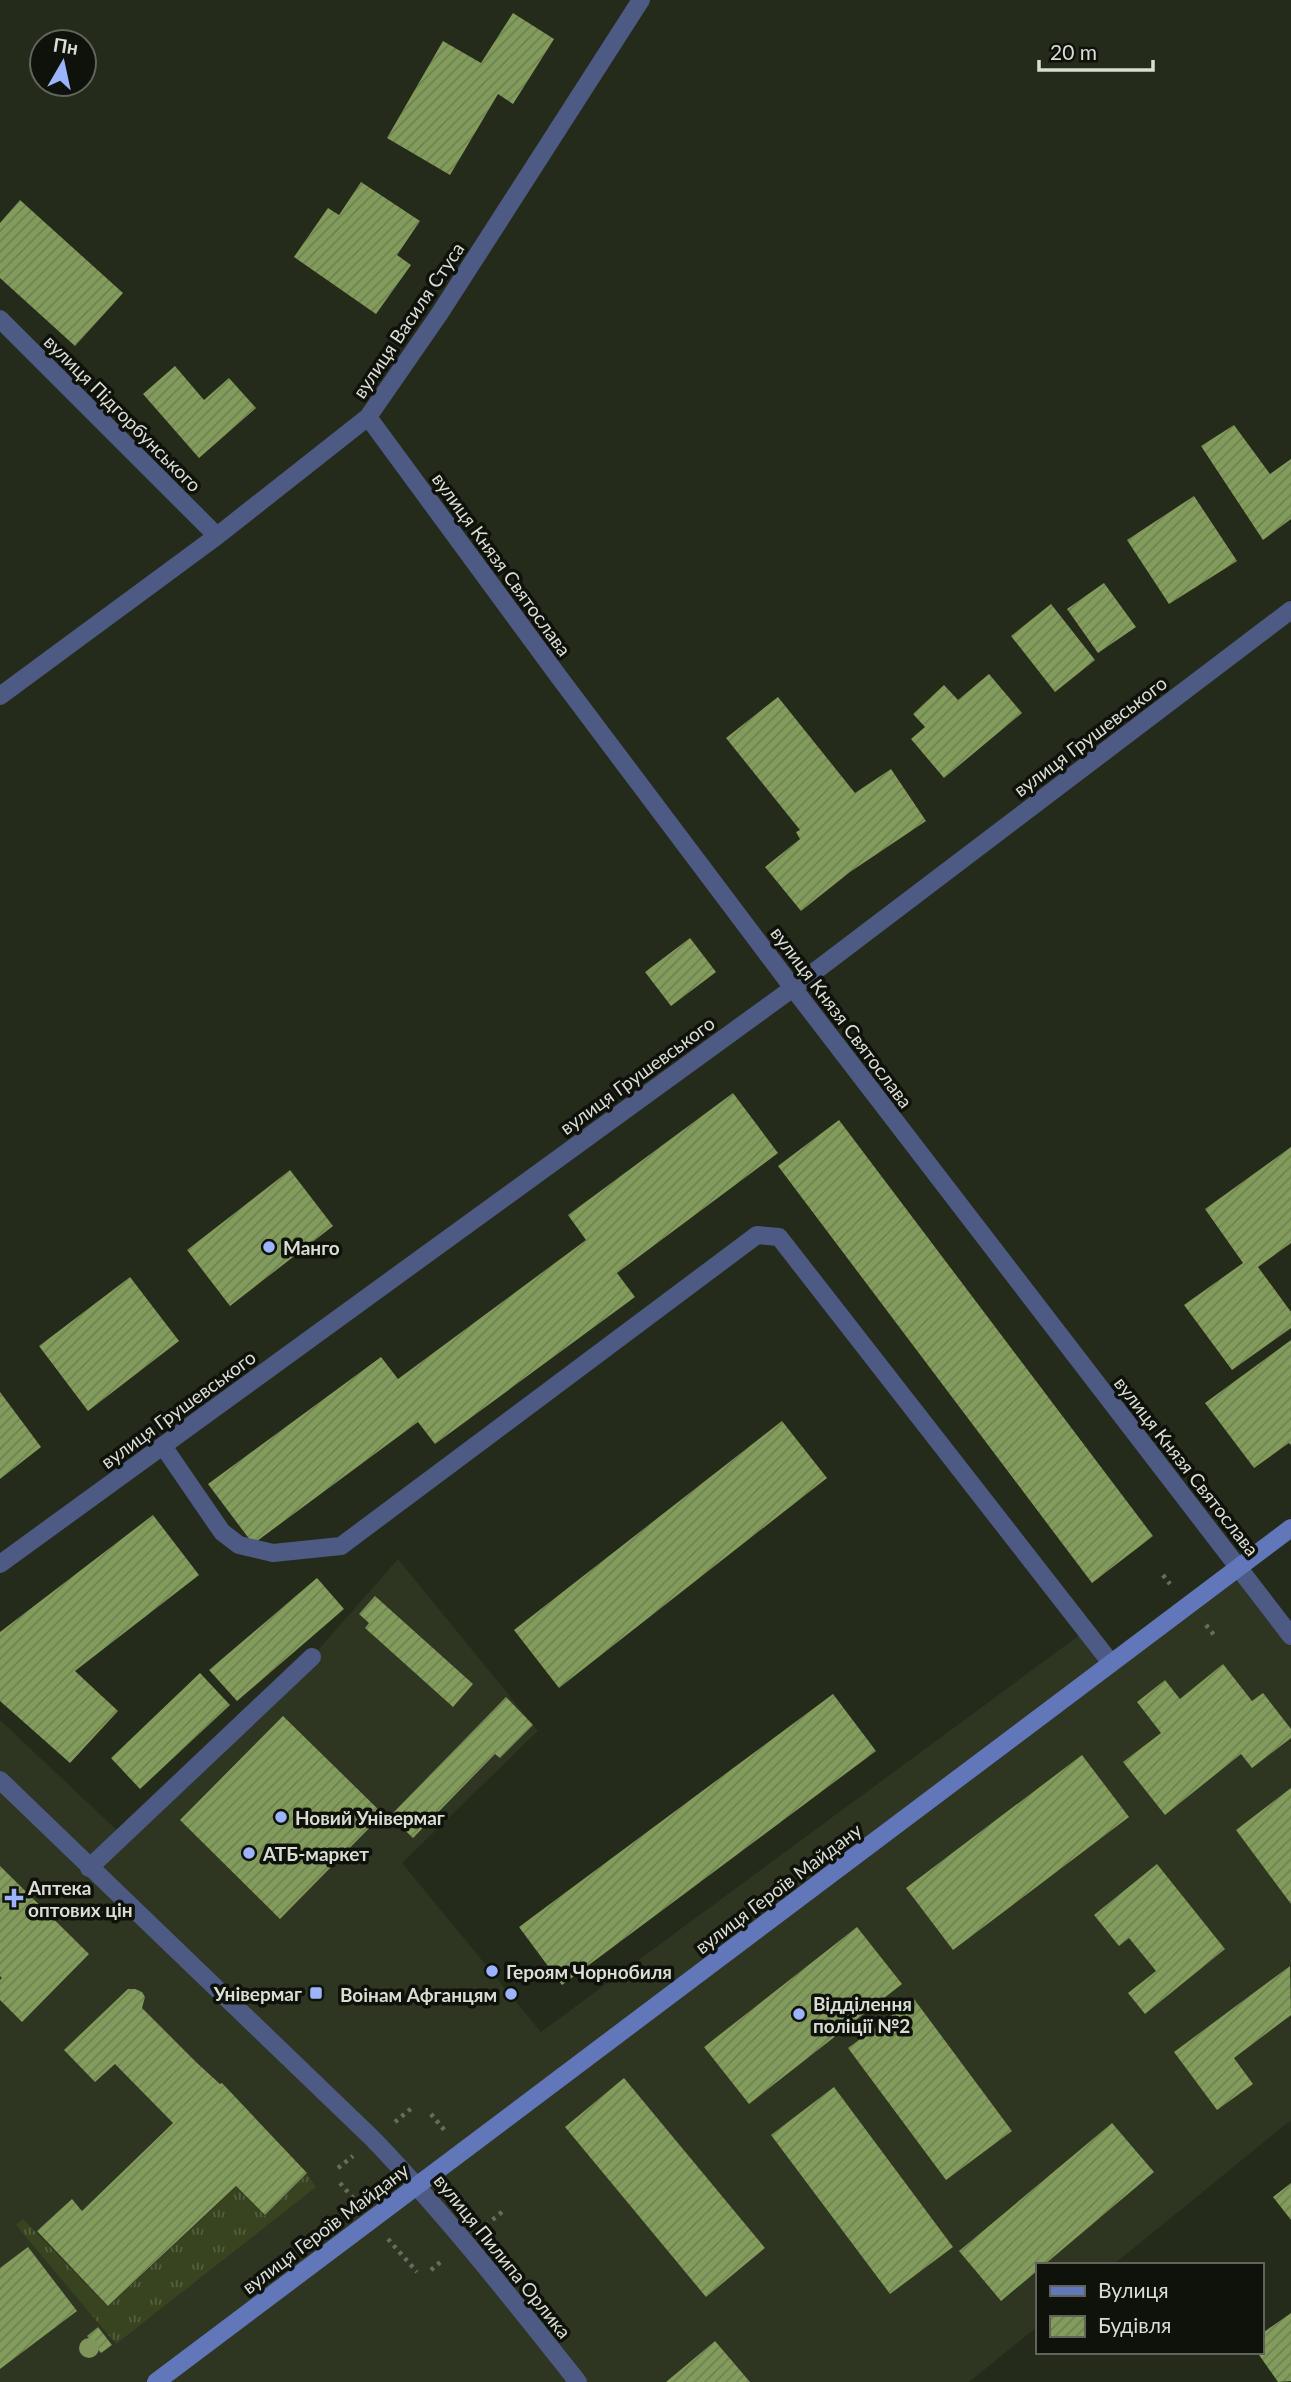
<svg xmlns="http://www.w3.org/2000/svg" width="1291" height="2382" font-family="Lato,sans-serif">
<defs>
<pattern id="grass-tufts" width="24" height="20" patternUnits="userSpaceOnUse" patternTransform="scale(1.75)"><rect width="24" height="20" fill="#37441f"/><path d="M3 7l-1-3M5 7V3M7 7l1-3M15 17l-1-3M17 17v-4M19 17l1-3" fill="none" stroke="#535f3f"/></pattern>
<pattern id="building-hatch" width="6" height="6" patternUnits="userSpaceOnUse" patternTransform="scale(1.75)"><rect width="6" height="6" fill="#839b5b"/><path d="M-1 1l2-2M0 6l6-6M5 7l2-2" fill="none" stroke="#6f8153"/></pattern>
</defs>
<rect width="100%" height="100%" fill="#252b1b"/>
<path fill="#2e3520" d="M398,1559l140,172 -136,132 139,169 544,-401 26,32 127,-97 53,70v484l-178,145h-76v62l-68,55h-969v-662l123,116 189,-179z"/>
<path fill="url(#grass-tufts)" d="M307,2174l9,13 -200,157 -100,-119 7,-6 85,88 128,-120 29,29z"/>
<path fill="url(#building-hatch)" d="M513,13l41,26 -41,65 -15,-10 -48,81 -63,-37 56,-97 38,22z
M361,182l59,39 -23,34 14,10 -35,49 -82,-57 34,-49 11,7z
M20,200l103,93 -48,53 -75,-68v-55z
M175,366l29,34 25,-22 27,30 -57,50 -56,-64z
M1234,425l36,49 21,-15v60l-28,21 -62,-94z
M1194,496l43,65 -68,43 -42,-64z
M1104,583l32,44 -38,26 -31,-44z
M1051,604l44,56 -40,32 -44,-56z
M989,674l33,39 -78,65 -33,-39 14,-12 -12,-13 31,-29 14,15z
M778,697l77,96 36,-24 35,52 -76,51 -49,39 -36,-44 35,-28 -4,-7 4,-2 -74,-92z
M690,938l26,34 -45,34 -26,-34z
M733,1093l45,60 -161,120 18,24 -200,147 -17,-22 -165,122 -45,-60 173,-127 17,22 188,-139 -18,-25z
M839,1120l314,416 -61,47 -314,-417z
M1291,1147v96l-33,24 33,45v16l-59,42 -48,-65 59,-42 -38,-54z
M290,1170l43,56 -103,80 -43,-56z
M130,1277l49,64 -91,70 -49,-65z
M1291,1340v105l-2,-2 -35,25 -49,-65z
M0,1392l41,55 -41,32z
M782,1421l45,57 -268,210 -45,-58z
M153,1515l46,60 -124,96 43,40 -48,52 -70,-62v-69z
M317,1578l27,31 -107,92 -28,-31z
M375,1596l98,88 -20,23 -88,-79 4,-5 -10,-9z
M1223,1664l29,37 11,-8 28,36v9l-39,30 -11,-14 -76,61 -42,-53 38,-29 -24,-31 28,-22 15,19z
M200,1673l30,32 -90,84 -29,-31z
M833,1694l43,57 -314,234 -43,-58z
M506,1697l27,28 -33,33 -5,-4 -82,84 -23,-22z
M283,1716l100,98 -103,105 -100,-99z
M1082,1755l47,62 -176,133 -47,-62z
M1291,1788v116l-55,-74z
M1157,1864l68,85 -80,65 -17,-21 28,-22 -27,-33 -10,8 -25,-31z
M0,1866l89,88 -67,68 -22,-22v-20l2,-2 -2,-2z
M857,1927l45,57 -153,120 -45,-57z
M1290,1966l1,49 -57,43 19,26 -36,26 -43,-58z
M128,1989h7l7,3 3,5 -3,11 55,55 23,21 2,-1 85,90 -42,42 -29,-29 -128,120 -71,-75 35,-32 10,12 91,-88 -58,-59 -20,18 -31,-32z
M914,1999l98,132 -66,49 -98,-132z
M624,2078l141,170 -59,49 -141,-170z
M834,2087l119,160 -63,47 -119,-159z
M1112,2123l42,49 -110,93h-7v6l-36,30 -42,-50z
M1291,2183v37l-18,-23z
M28,2247l49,64 -77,58v-101z
M1291,2313v68l-13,1 -21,-30h4v-18z
M98,2327l14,18 -11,8 -14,-17z
M715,2341l35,41h-84z"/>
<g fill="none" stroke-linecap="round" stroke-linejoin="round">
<path stroke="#676c5e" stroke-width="4.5" stroke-dasharray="3.5 5" stroke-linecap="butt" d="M1163,1575l7,9
M1206,1625l8,10
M431,2114l15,18
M395,2122l18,-15
M338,2168l15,-12
M340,2183l13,15
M486,2225l16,-13
M388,2239l29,33
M431,2270l13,-11"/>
<path stroke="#4d5b84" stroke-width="18" d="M163,1446l59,86 17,13 34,8 68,-7 416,-311 22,2 332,426
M89,1868l223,-211"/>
<path stroke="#4d5b84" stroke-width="18" d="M0,319l217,217
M368,417l191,260 234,311 498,648
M0,696l217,-160 151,-119 72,-104 201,-313
M0,1564l793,-576 498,-378
M0,1780l373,359c74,77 139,160 205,243"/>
<path stroke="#6277b9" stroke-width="18" d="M156,2382l1135,-854"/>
</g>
<circle fill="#7f955b" cx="89" cy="2348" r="10"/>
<g fill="#9bb4fd" stroke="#0f120b" stroke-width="2.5">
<circle cx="269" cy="1247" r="7"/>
<circle cx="281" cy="1817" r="7"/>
<circle cx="249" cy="1853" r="7"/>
<path d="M10.5 1887.5h7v7h7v7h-7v7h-7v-7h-7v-7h7z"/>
<circle cx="492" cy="1971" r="7"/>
<rect x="309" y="1986" width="14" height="14" rx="3.5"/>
<circle cx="511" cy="1994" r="7"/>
<circle cx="799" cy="2014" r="7"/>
</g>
<g text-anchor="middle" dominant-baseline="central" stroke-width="7" stroke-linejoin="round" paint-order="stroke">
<g font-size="19" fill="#d9ded3" stroke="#0f120b">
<text transform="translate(408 320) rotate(-56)">вулиця Василя Стуса</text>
<text transform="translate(123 413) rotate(45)">вулиця Підгорбунського</text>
<text transform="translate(502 564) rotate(54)">вулиця Князя Святослава</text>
<text transform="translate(1090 736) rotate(-37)">вулиця Грушевського</text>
<text transform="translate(842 1017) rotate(53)">вулиця Князя Святослава</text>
<text transform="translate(637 1075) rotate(-36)">вулиця Грушевського</text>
<text transform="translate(178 1409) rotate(-36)">вулиця Грушевського</text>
<text transform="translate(1187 1466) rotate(52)">вулиця Князя Святослава</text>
<text transform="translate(778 1888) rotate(-37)">вулиця Героїв Майдану</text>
<text transform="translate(325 2228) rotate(-37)">вулиця Героїв Майдану</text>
<text transform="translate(503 2256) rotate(51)">вулиця Пилипа Орлика</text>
</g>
<g font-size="19" font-weight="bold" fill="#d9ded3" stroke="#0f120b" text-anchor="start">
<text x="283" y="1247">Манго</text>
<text x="295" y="1817">Новий Універмаг</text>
<text x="263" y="1853">АТБ-маркет</text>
<text x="28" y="1887">Аптека<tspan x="28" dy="22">оптових цін</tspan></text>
<text x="506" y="1971">Героям Чорнобиля</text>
<text x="302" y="1993" text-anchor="end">Універмаг</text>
<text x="497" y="1994" text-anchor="end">Воінам Афганцям</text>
<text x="813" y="2003">Відділення<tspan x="813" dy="22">поліції №2</tspan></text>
</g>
</g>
<rect x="1036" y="2263" width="228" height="91" fill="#0f120b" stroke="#60645b" stroke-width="2"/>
<rect x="1050" y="2286" width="35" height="10" fill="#6277b9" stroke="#60645b" stroke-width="2"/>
<text x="1098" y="2298" font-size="21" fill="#d9ded3">Вулиця</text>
<rect x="1050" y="2316" width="35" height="21" fill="url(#building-hatch)" stroke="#60645b" stroke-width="2"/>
<text x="1098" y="2333" font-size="21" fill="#d9ded3">Будівля</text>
<g transform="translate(63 63) rotate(9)"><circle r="33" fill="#0f120b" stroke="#60645b" stroke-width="2"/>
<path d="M0-5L12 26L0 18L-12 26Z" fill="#9bb4fd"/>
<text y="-10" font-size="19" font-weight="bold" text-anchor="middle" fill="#d9ded3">Пн</text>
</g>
<path d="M1039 60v10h114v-10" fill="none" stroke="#d9ded3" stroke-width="3.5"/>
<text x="1050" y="60" font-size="21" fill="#d9ded3" stroke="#0f120b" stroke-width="5" paint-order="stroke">20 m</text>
</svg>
